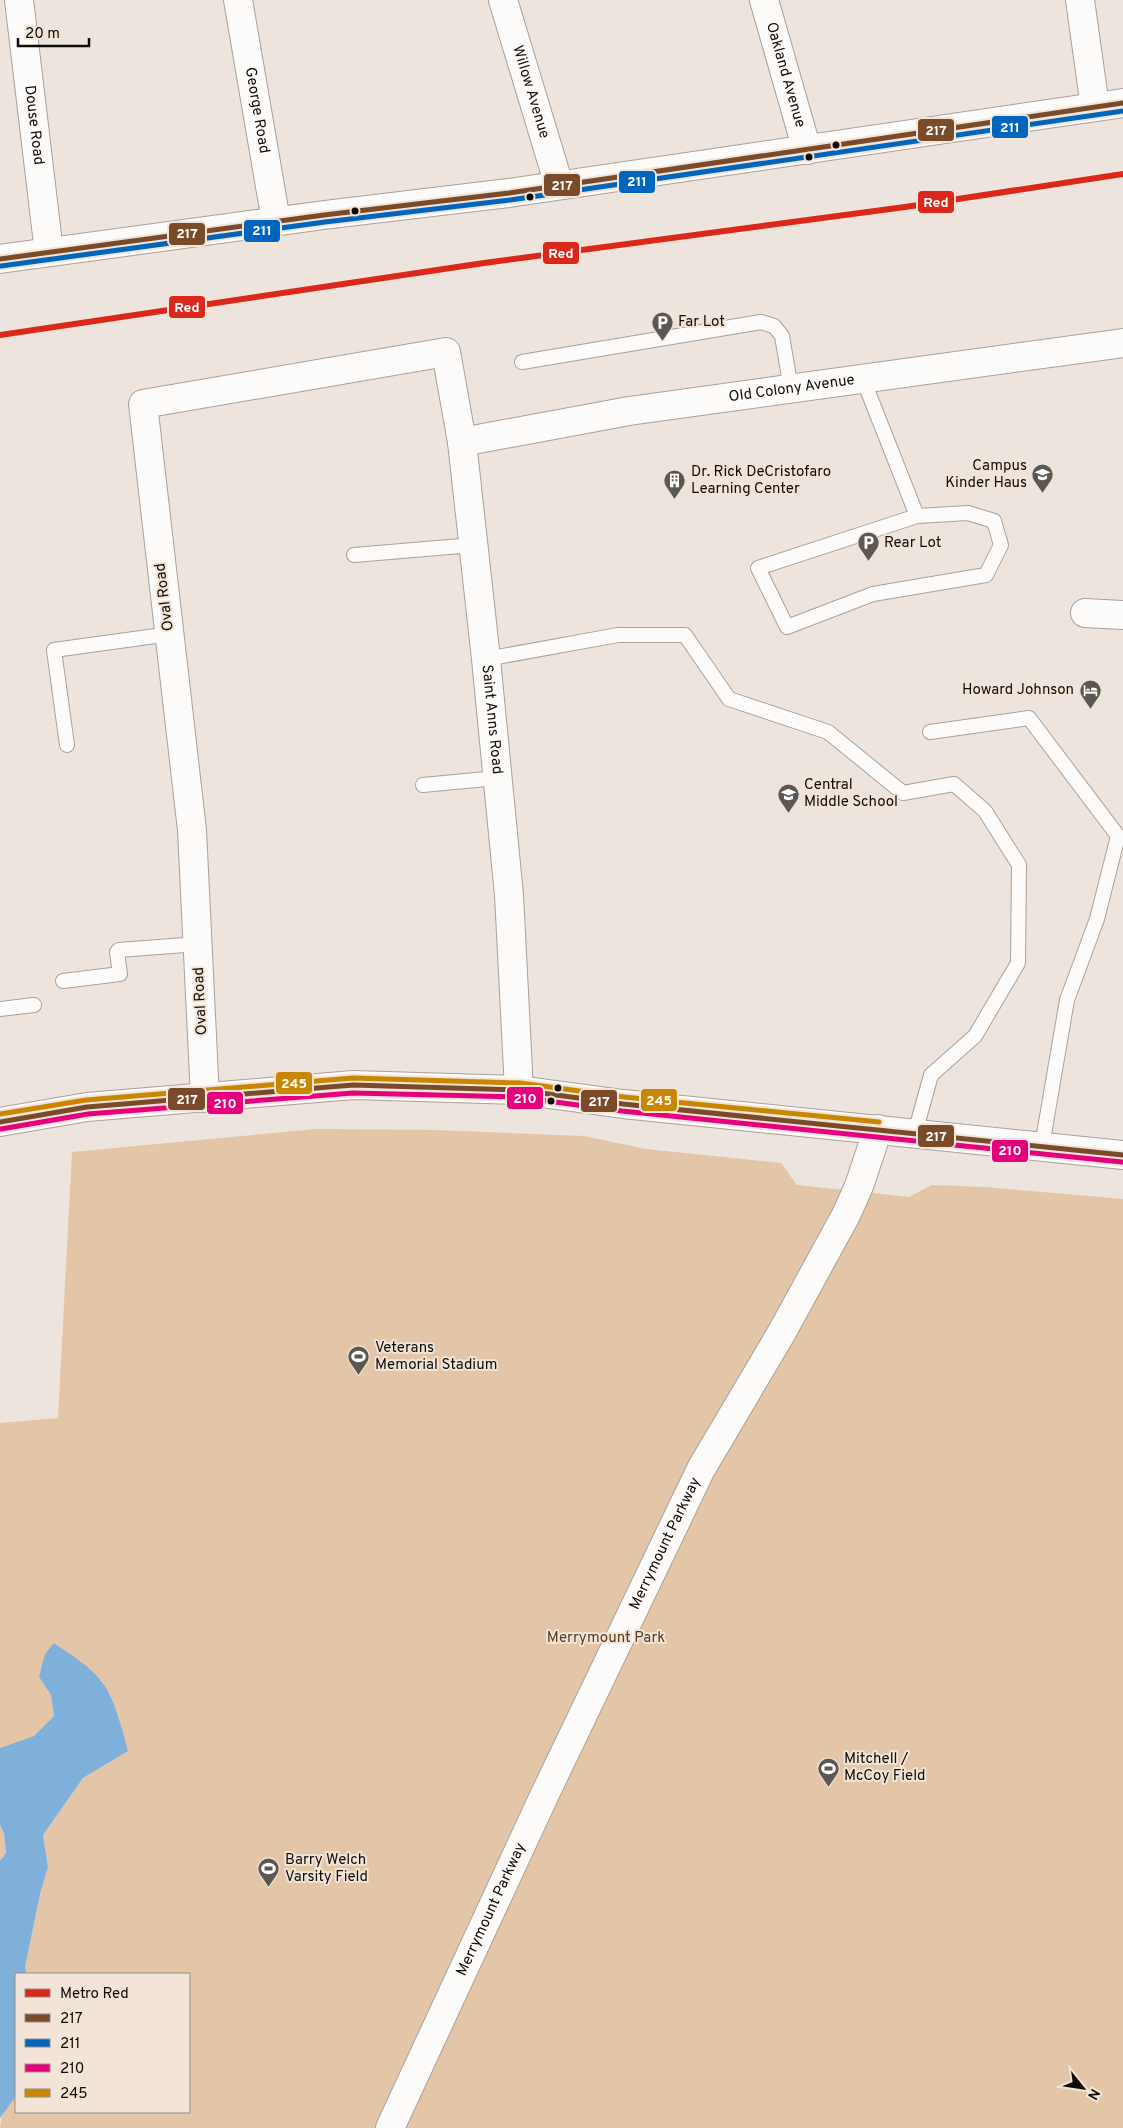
<svg xmlns="http://www.w3.org/2000/svg" width="1123" height="2128" font-family="Overpass,sans-serif">
<rect width="100%" height="100%" fill="#ece4dd"/>
<path fill="#e3c5a8" d="M316,1129l118,1 150,6 62,13 135,14 16,22 112,12 23,-12 53,2 138,12v929h-1123l2,-15 14,-17v16h173v-138h-161l-3,-7 15,-73 8,-27 -5,-32 40,-57 45,-27 -25,-69 -30,-26 -19,-13 -15,34 12,18 3,21 -20,20 -34,12v-325l58,-5 14,-266z
M0,1825l4,8 2,20 -6,8z"/>
<path fill="#7fb0d9" d="M54,1643c15,10 37,24 48,39 12,15 21,50 26,69l-45,27 -40,57 5,32 -8,27 -15,73 2,7h-11v122l-16,22v-257l6,-8 -2,-20 -4,-8v-77l34,-12 20,-20 -3,-21 -12,-18 6,-23z"/>
<g fill="none" stroke-linecap="round" stroke-linejoin="round">
<defs>
<path id="service" d="M522,362l239,-40 13,4 8,10 9,53
M863,379l54,137
M968,513l26,8 7,24 -15,30 -113,19 -86,33 -29,-59 159,-52z
M354,555l119,-10
M486,659l132,-24h67l44,64 99,33 75,61 51,-9 31,27 34,54 -1,98 -43,73 -44,39 -16,58
M930,732l99,-14 89,118 -21,83 -30,81 -25,146
M67,745l-13,-95 116,-16
M423,785l74,-7
M63,981l57,-7 -3,-22 2,-2 79,-6
M0,1009l34,-4"/>
<g id="minor">
<path id="s1" d="M19,0l30,252"/>
<path id="s2" d="M238,0l38,221"/>
<path id="s3" d="M503,0l56,185"/>
<path id="s4" d="M764,0l43,150"/>
<path d="M1080,0l15,107"/>
<path id="s5" d="M462,442l167,-31 494,-68"/>
<path d="M1085,613l38,2"/>
<path id="s6" d="M205,1098l-13,-268 -49,-426 303,-52 16,90 24,217 23,236 10,195"/>
</g>
<path id="secondary" d="M0,259l324,-44 185,-22 614,-90"/>
<g id="primary">
<path d="M0,1122l87,-15 266,-22 166,5 104,14 500,51"/>
<path id="s7" d="M390,2128l154,-332 157,-327 81,-137 64,-117 13,-29 19,-57"/>
</g>
</defs>
<use href="#service" stroke="#a8a19c" stroke-width="16"/>
<use href="#minor" stroke="#a8a19c" stroke-width="30"/>
<use href="#secondary" stroke="#a8a19c" stroke-width="30"/>
<use href="#primary" stroke="#a8a19c" stroke-width="30"/>
<use href="#service" stroke="#fcfbfa" stroke-width="14"/>
<use href="#minor" stroke="#fcfbfa" stroke-width="28"/>
<use href="#secondary" stroke="#fcfbfa" stroke-width="28"/>
<use href="#primary" stroke="#fcfbfa" stroke-width="28"/>
<defs>
<path id="bus-1" d="M0,259l324,-44 185,-22 614,-90
M0,1122l87,-15 266,-22 166,5 104,14 500,51"/>
<path id="bus-2" d="M1,266l324,-44 185,-22 613,-89"/>
<path id="bus-3" d="M1,1129l87,-15 265,-21 165,4 104,14 500,51"/>
<path id="bus-4" d="M0,1114l86,-14 267,-22 167,5 104,14 255,25"/>
</defs>
<use href="#bus-1" stroke="#f2e4d7" stroke-width="9"/>
<use href="#bus-2" stroke="#f2e4d7" stroke-width="9"/>
<use href="#bus-3" stroke="#f2e4d7" stroke-width="9"/>
<use href="#bus-4" stroke="#f2e4d7" stroke-width="9"/>
<use href="#bus-1" stroke="#7a4b2a" stroke-width="5"/>
<use href="#bus-2" stroke="#0065bd" stroke-width="5"/>
<use href="#bus-3" stroke="#e5007d" stroke-width="5"/>
<use href="#bus-4" stroke="#c98701" stroke-width="5"/>
<defs>
<path id="metro-1" d="M0,335l484,-72 421,-56 218,-33"/>
</defs>
<use href="#metro-1" stroke="#f2e4d7" stroke-width="10"/>
<use href="#metro-1" stroke="#da291c" stroke-width="6"/>
</g>
<defs>
<symbol id="parking-pin" viewBox="-11 -11 22 30"><path d="M0 17L-7.5 6A9.5 9.5 0 1 1 7.5 6Z" fill="#5c5752" stroke="#f2e4d7"/><path d="M-3.5-5.5H1a3.5 3.5 0 0 1 0 7H-1V5.5H-3.5ZM-1-3.4V-.6H.8a1.4 1.4 0 0 0 0-2.8Z" fill="#fff"/></symbol>
<symbol id="school-pin" viewBox="-11 -11 22 30"><path d="M0 17L-7.5 6A9.5 9.5 0 1 1 7.5 6Z" fill="#5c5752" stroke="#f2e4d7"/><path d="M0-5L7-2L0 1L-7-2ZM-4 1L0 2.5L4 1V4Q0 6-4 4Z" fill="#fff"/></symbol>
<symbol id="building-pin" viewBox="-11 -11 22 30"><path d="M0 17L-7.5 6A9.5 9.5 0 1 1 7.5 6Z" fill="#5c5752" stroke="#f2e4d7"/><path d="M-4-6H4V6H1V3H-1V6H-4ZM-2.5-4.3h1.7v1.8h-1.7ZM.8-4.3h1.7v1.8H.8ZM-2.5-1h1.7V.8h-1.7ZM.8-1h1.7V.8H.8Z" fill="#fff"/></symbol>
<symbol id="hotel-pin" viewBox="-11 -11 22 30"><path d="M0 17L-7.5 6A9.5 9.5 0 1 1 7.5 6Z" fill="#5c5752" stroke="#f2e4d7"/><path d="M-6-4.5h1.5V1H6V5H4.5V3h-9V5H-6ZM-4 0a1.8 1.8 0 1 1 3.6 0ZM.5 0V-2.5h3Q6-2.5 6 0Z" fill="#fff"/></symbol>
<symbol id="stadium-pin" viewBox="-11 -11 22 30"><path d="M0 17L-7.5 6A9.5 9.5 0 1 1 7.5 6Z" fill="#5c5752" stroke="#f2e4d7"/><path d="M0-5a6.5 5 0 1 0 0 10a6.5 5 0 1 0 0-10ZM-3.5-1.8h7v3.6h-7Z" fill="#fff"/></symbol>
</defs>
<g fill-rule="evenodd">
<use href="#parking-pin" x="650" y="310" width="25" height="34"/>
<use href="#school-pin" x="1030" y="462" width="25" height="34"/>
<use href="#building-pin" x="662" y="468" width="25" height="34"/>
<use href="#parking-pin" x="856" y="530" width="25" height="34"/>
<use href="#hotel-pin" x="1078" y="678" width="25" height="34"/>
<use href="#school-pin" x="776" y="782" width="25" height="34"/>
<use href="#stadium-pin" x="346" y="1344" width="25" height="34"/>
<use href="#stadium-pin" x="816" y="1756" width="25" height="34"/>
<use href="#stadium-pin" x="256" y="1856" width="25" height="34"/>
</g>
<g fill="#0f0b07" stroke="#f2e4d7" stroke-width="2">
<circle cx="836" cy="145" r="4.5"/>
<circle cx="809" cy="157" r="4.5"/>
<circle cx="530" cy="197" r="4.5"/>
<circle cx="355" cy="211" r="4.5"/>
<circle cx="558" cy="1088" r="4.5"/>
<circle cx="551" cy="1101" r="4.5"/>
</g>
<g text-anchor="middle" dominant-baseline="central" stroke-width="4" stroke-linejoin="round" paint-order="stroke">
<g font-size="15" fill="#0f0b07" stroke="#f2e4d7">
<text stroke="none"><textPath href="#s4" startOffset="78">Oakland Avenue</textPath></text>
<text stroke="none"><textPath href="#s3" startOffset="96">Willow Avenue</textPath></text>
<text stroke="none"><textPath href="#s2" startOffset="112">George Road</textPath></text>
<text stroke="none"><textPath href="#s1" startOffset="126">Douse Road</textPath></text>
<text stroke="none"><textPath href="#s5" startOffset="334">Old Colony Avenue</textPath></text>
<text transform="translate(165 597) rotate(-97)">Oval Road</text>
<text stroke="none"><textPath href="#s6" startOffset="1375">Saint Anns Road</textPath></text>
<text transform="translate(201 1001) rotate(-93)">Oval Road</text>
<text stroke="none"><textPath href="#s7" startOffset="646">Merrymount Parkway</textPath></text>
<text stroke="none"><textPath href="#s7" startOffset="241">Merrymount Parkway</textPath></text>
</g>
<g font-size="15" fill="#0f0b07" stroke="#f2e4d7" text-anchor="start">
<text x="678" y="322">Far Lot</text>
<text x="1027" y="466" text-anchor="end">Campus<tspan x="1027" dy="17">Kinder Haus</tspan></text>
<text x="691" y="472">Dr. Rick DeCristofaro<tspan x="691" dy="17">Learning Center</tspan></text>
<text x="884" y="543">Rear Lot</text>
<text x="1074" y="690" text-anchor="end">Howard Johnson</text>
<text x="804" y="785">Central<tspan x="804" dy="17">Middle School</tspan></text>
<text x="375" y="1348">Veterans<tspan x="375" dy="17">Memorial Stadium</tspan></text>
<text x="844" y="1759">Mitchell /<tspan x="844" dy="17">McCoy Field</tspan></text>
<text x="285" y="1860">Barry Welch<tspan x="285" dy="17">Varsity Field</tspan></text>
</g>
<g font-size="15" fill="#573c1e" stroke="#f2e4d7">
<text x="606" y="1638">Merrymount Park</text>
</g>
</g>
<g stroke="#f2e4d7" stroke-width="2">
<rect x="991" y="115" width="38" height="24" rx="5" fill="#0065bd"/>
<rect x="917" y="118" width="38" height="24" rx="5" fill="#7a4b2a"/>
<rect x="618" y="170" width="38" height="24" rx="5" fill="#0065bd"/>
<rect x="543" y="173" width="38" height="24" rx="5" fill="#7a4b2a"/>
<rect x="917" y="190" width="38" height="24" rx="5" fill="#da291c"/>
<rect x="243" y="219" width="38" height="24" rx="5" fill="#0065bd"/>
<rect x="168" y="222" width="38" height="24" rx="5" fill="#7a4b2a"/>
<rect x="542" y="241" width="38" height="24" rx="5" fill="#da291c"/>
<rect x="168" y="295" width="38" height="24" rx="5" fill="#da291c"/>
<rect x="275" y="1071" width="38" height="24" rx="5" fill="#c98701"/>
<rect x="506" y="1086" width="38" height="24" rx="5" fill="#e5007d"/>
<rect x="167" y="1087" width="39" height="24" rx="5" fill="#7a4b2a"/>
<rect x="640" y="1088" width="38" height="24" rx="5" fill="#c98701"/>
<rect x="580" y="1089" width="38" height="24" rx="5" fill="#7a4b2a"/>
<rect x="206" y="1091" width="38" height="24" rx="5" fill="#e5007d"/>
<rect x="917" y="1124" width="38" height="24" rx="5" fill="#7a4b2a"/>
<rect x="991" y="1139" width="38" height="24" rx="5" fill="#e5007d"/>
</g>
<g font-size="14" text-anchor="middle" font-weight="bold" fill="#fff">
<text x="1010" y="132">211</text>
<text x="936" y="135">217</text>
<text x="637" y="186">211</text>
<text x="562" y="190">217</text>
<text x="936" y="207">Red</text>
<text x="262" y="235">211</text>
<text x="187" y="238">217</text>
<text x="561" y="258">Red</text>
<text x="187" y="312">Red</text>
<text x="294" y="1088">245</text>
<text x="525" y="1103">210</text>
<text x="187" y="1104">217</text>
<text x="659" y="1105">245</text>
<text x="599" y="1106">217</text>
<text x="225" y="1108">210</text>
<text x="936" y="1141">217</text>
<text x="1010" y="1155">210</text>
</g>
<rect x="15" y="1973" width="175" height="140" fill="#f2e4d7" stroke="#978d84"/>
<rect x="25" y="1989" width="25" height="8" fill="#da291c" stroke="#978d84"/>
<text x="60" y="1998" font-size="15" fill="#0f0b07">Metro Red</text>
<rect x="25" y="2014" width="25" height="8" fill="#7a4b2a" stroke="#978d84"/>
<text x="60" y="2023" font-size="15" fill="#0f0b07">217</text>
<rect x="25" y="2039" width="25" height="8" fill="#0065bd" stroke="#978d84"/>
<text x="60" y="2048" font-size="15" fill="#0f0b07">211</text>
<rect x="25" y="2064" width="25" height="8" fill="#e5007d" stroke="#978d84"/>
<text x="60" y="2073" font-size="15" fill="#0f0b07">210</text>
<rect x="25" y="2089" width="25" height="8" fill="#c98701" stroke="#978d84"/>
<text x="60" y="2098" font-size="15" fill="#0f0b07">245</text>
<g transform="translate(1083 2088) rotate(120)" stroke="#f2e4d7" stroke-width="4" paint-order="stroke">
<path d="M0-4L9 19L0 12L-9 19Z" fill="#0f0b07"/>
<text y="-8" font-size="14" font-weight="bold" text-anchor="middle" fill="#0f0b07">N</text>
</g>
<path d="M18 38v8h71v-8" fill="none" stroke="#0f0b07" stroke-width="2.5"/>
<text x="25" y="38" font-size="15" fill="#0f0b07" stroke="#f2e4d7" stroke-width="4" paint-order="stroke">20 m</text>
</svg>
